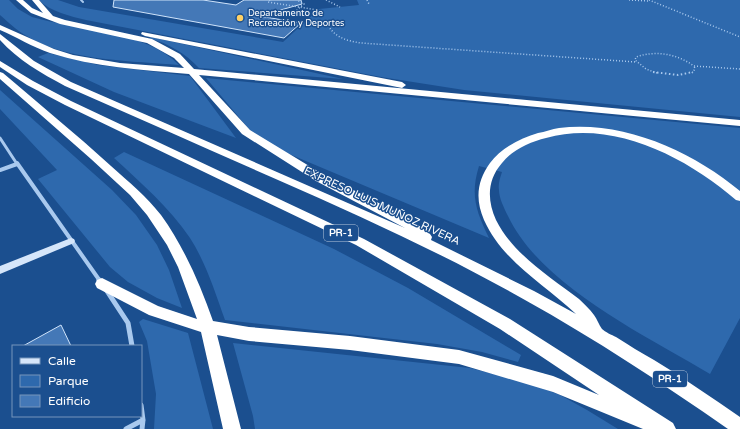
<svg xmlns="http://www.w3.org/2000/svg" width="740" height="429" font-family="'Varela Round',sans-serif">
<rect width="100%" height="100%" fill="#1b4f8f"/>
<path fill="#2e69ad" d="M0,0h9l9,9 14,8c45,13 115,14 147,48 -45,-4 -108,-4 -147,-26 -12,-6 -22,-15 -32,-24z
M39,0h19l21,7 204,35 36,-33 40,-4 -2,-5h383v117l-276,-27 -83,-13 -295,-57c-16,-4 -35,-8 -47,-20z
M151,37l192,42 -144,-11c-14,-15 -30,-24 -50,-30z
M48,53l50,12 92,11 46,62 -122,-46 -76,-35z
M206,78l534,50v190l-30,56c-65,-39 -169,-88 -202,-158 -4,-8 -9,-18 -9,-26 -1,-6 1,-12 3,-18l-23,-6c-9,29 -3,45 10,72l-207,-87 -21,-12 -13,-11z
M0,90l112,100 24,25 21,30 12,25 13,38 -25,-10 -29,-16 -18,-15 -72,-88 19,-9 -57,-61z
M124,152l210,97 74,39 113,67 -3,7 -36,-10 -45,-8 -212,-24c-10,-28 -19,-57 -35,-82 -21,-31 -49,-55 -76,-80z
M143,319l45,14 25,96h-59l2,-35 -9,-53 -8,-19z
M233,343l237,25 56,14 34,13 27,15 31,19h-363l-2,-13z"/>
<path fill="#4478b7" stroke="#cfe3fa" d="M114,0h89l33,5 8,-5h57l1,4 -43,12 42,7 -17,15 -171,-31z
M61,325l10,21h-48z"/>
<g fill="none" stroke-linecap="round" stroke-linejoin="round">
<path stroke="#a9c9ee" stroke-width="1.5" stroke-dasharray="1 2" stroke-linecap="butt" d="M270,0l-2,2 49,8
M326,0l14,7
M367,0l2,4
M629,0l20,1
M649,0l91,37
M292,14l12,-10 -7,-4
M327,23c6,14 20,18 34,20l275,19
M694,66l46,3
M657,73l-11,-4 -11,-9 1,-3c20,-7 41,-3 58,9
M692,73l3,-4 -1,-3"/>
<path stroke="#a9c9ee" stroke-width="2" stroke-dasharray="1.5 2.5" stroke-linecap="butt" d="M653,72l25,3 15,-3"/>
<path stroke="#a9c9ee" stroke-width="2" d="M81,0l2,2"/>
<path stroke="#a9c9ee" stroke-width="3" d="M0,138l17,26"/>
<path stroke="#a9c9ee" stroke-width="4" d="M17,163l83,118
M0,170l17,-6"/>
<path stroke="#a9c9ee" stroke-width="5" d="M99,280l3,4
M107,291l21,32 4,23
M141,405l2,15 -1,9
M126,429l17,-9"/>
<path fill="#d6e6fa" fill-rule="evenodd" d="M71,238l3,1 1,2 -1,2 -74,31v-8z"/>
<path fill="#fff" fill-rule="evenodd" d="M16,0h7l9,8 11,5 -11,-13h7l14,16 12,4 87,19 28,15 14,15 546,51v6l-541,-51 51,55 74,45 86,44 20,15 2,3 -1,3 103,51 42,23c-32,-30 -73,-52 -92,-94 -9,-21 -7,-39 6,-57 11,-15 31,-25 48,-30 7,-1 14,-4 21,-5 64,-8 133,23 181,63v10l-4,-1c-50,-43 -123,-81 -190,-62 -16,4 -34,12 -44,25 -15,17 -15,37 -6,57 17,34 54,57 83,79 5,5 11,10 15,16 3,4 5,10 8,14 3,3 10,6 14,8 13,8 25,16 38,23 30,18 58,38 86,57v12h-12c-66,-46 -133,-90 -203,-129 -79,-45 -163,-83 -247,-120 -71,-31 -142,-63 -213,-94 -24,-13 -47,-26 -65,-46v-6l34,27 37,21 334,146 -89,-47 -74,-47 -53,-60c-47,-4 -95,-7 -139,-21 -18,-6 -33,-16 -50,-23v-5l54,24 19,6 47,8 64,5 -10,-10 -27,-15 -87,-19 -29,-11z
M142,32l260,50 4,3 -4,3 -257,-52 -4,-2z
M0,61l33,20 38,20 293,138 146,80 163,104 3,6h-33l-90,-37 -94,-28 -109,-14 -101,-9 -32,-6 24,94h-18l-22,-97 -52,-17 -52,-27 -2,-4 2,-4 5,-2 56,28 39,13 -19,-52 -11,-22 -20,-30 -17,-20 -39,-36 -91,-80v-7l3,1c36,31 73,61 108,93 18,16 36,31 50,49 23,32 39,69 52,106l36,6 101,9 109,14 94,26 46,19 -99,-66 -144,-84 -291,-140 -38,-20 -27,-18z"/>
</g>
<circle fill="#ffd166" stroke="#1b4f8f" stroke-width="1.5" cx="240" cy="18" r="4"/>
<g text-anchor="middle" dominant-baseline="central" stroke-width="3" stroke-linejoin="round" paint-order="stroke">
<g font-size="9" fill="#fff" stroke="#1b4f8f" text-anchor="start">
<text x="248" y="13">Departamento de<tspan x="248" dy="10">Recreación y Deportes</tspan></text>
</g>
<g fill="#1b4f8f" stroke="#bbcadd" stroke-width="1">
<rect x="324" y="225" width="34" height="16" rx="3"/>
<rect x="653" y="371" width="34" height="16" rx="3"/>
</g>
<g font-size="10" font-weight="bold" fill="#fff">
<text x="341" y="233">PR-1</text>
<text x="670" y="379">PR-1</text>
</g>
<g font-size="11" fill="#fff" stroke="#1b4f8f">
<text transform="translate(382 206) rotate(25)">EXPRESO LUIS MUÑOZ RIVERA</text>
</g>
</g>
<rect x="12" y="345" width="130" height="72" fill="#1b4f8f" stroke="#7695bc"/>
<rect x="20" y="358" width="20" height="6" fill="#d6e6fa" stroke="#7695bc"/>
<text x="48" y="365" font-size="12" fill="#ffffff">Calle</text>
<rect x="20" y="375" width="20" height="12" fill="#2e69ad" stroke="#7695bc"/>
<text x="48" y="385" font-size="12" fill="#ffffff">Parque</text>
<rect x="20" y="395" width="20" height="12" fill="#4478b7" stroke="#7695bc"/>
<text x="48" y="405" font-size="12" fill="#ffffff">Edificio</text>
</svg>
